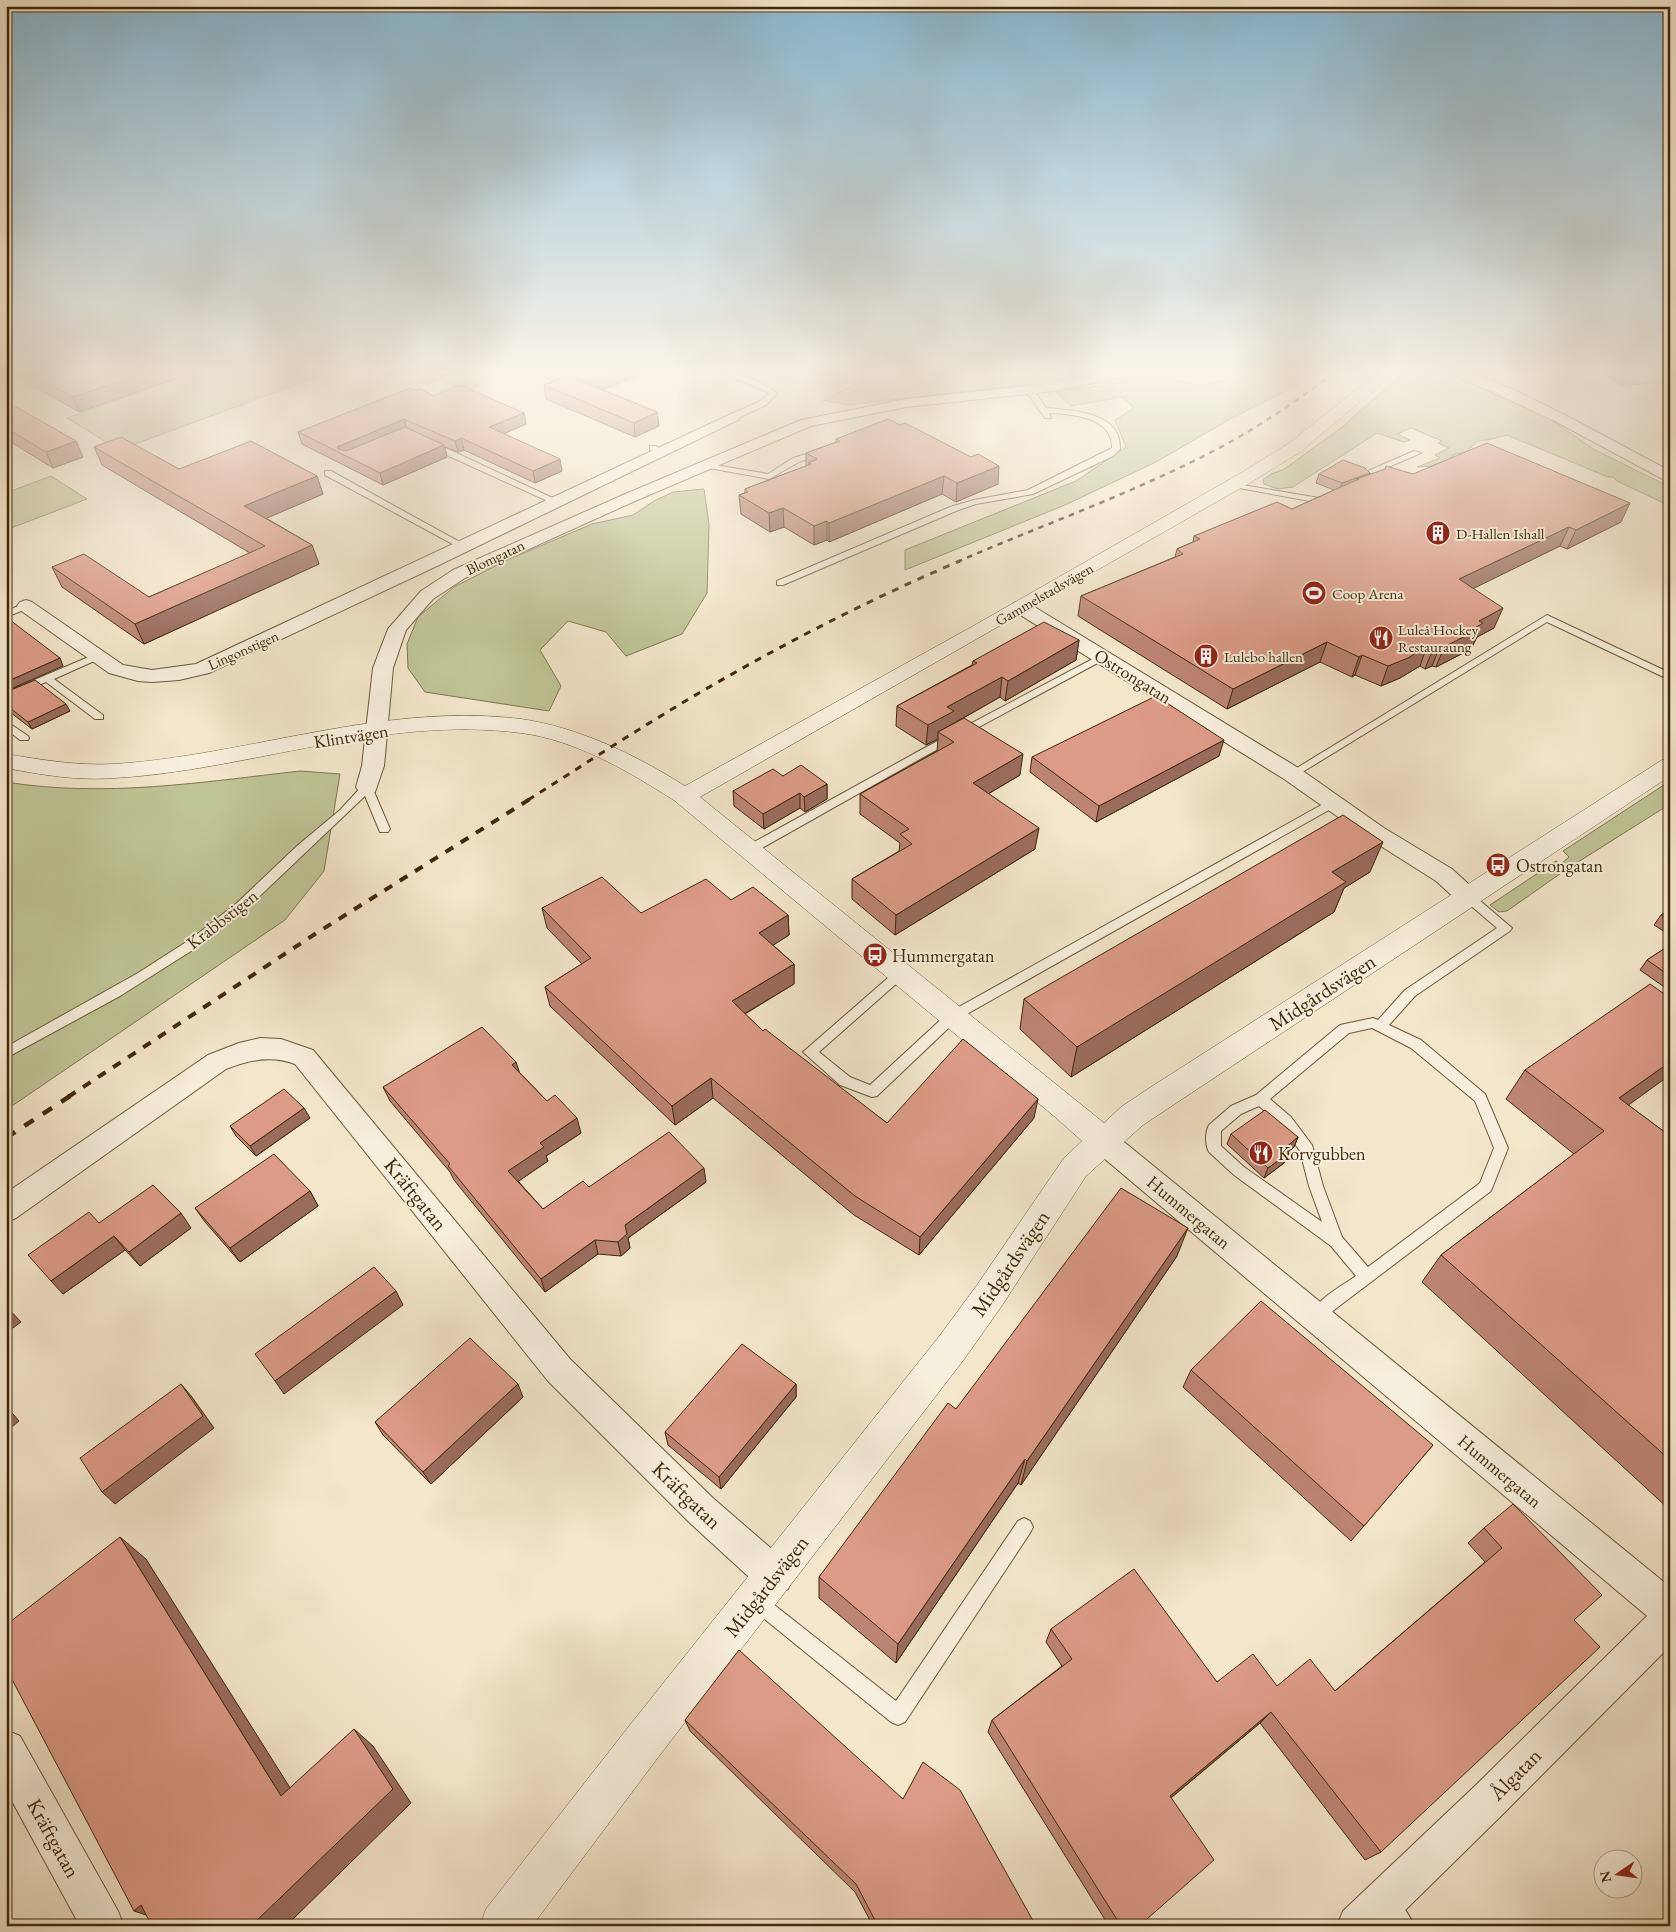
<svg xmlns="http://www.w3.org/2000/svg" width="1676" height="1932" font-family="'EB Garamond',serif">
<rect width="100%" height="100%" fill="#f3e6cb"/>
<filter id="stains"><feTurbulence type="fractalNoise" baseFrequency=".004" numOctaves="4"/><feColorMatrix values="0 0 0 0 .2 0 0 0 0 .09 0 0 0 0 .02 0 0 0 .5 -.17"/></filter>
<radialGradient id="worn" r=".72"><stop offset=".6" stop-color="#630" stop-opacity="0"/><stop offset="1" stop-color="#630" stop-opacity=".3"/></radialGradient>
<path fill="#bfc495" stroke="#7f764e" d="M199,371h134l-214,79 -52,-32z
M436,371h8l6,3 -23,10 -13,-3z
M883,371h221l-75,13 -181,21 -25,-5z
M1245,371h54l-2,14 -65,33 -76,44 -91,43 -160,65v-20l171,-69 50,-34 -11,-27 19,-12 -12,-11 -51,9 -15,-14 50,-7 47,-11 47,12 33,-8z
M1405,371h40l32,13 73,35 45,31 75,37v19l-53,-25 -4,-4h-5l-101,-42 -15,4 -14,2 -11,10 -14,4 -1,3 -21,8 -14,1 23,-9 -5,-3 14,-7 -11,-5 4,-2 -31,-13 -14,6 13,6 -6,2 -27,-9 -84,54 -15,2 -14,-5 -1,-4 8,-6 12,-4 58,-42z
M459,377l19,9 -28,10 -10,-5 7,-3 -5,-4z
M51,476l36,23 -81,31v-37z
M704,489l5,35 -2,69 -25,41 -56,22 -20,-24 -38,-11 -28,29 21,36 -12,25 -124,-19 -17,-24 -1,-24 11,-27 36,-30 51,-26 87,-37 41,-9 21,-14 19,-9z
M300,771l40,3 -16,97 -39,49 -279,190v-328c98,16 197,0 294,-11z
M1670,781v23l-103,65 -60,42 -8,1 -9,-7 66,-44 5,3 8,-7 -6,-6z"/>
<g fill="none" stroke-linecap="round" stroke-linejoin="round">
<defs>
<path id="service" d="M718,371c15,0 49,11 59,23l-11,11 -30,14h-6v-4l30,-14 9,-7 -4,-3z
M1026,388h6l14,20c25,2 76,4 74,41l-7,7 -80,38 -57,10 -20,7 -173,74h-6v-4l173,-74 24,-7 54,-10 84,-42c1,-31 -40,-34 -63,-35l2,5h-6l-20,-28z
M429,443h6l124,58 -7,2 -123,-56z
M650,446h6l8,5 -4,2 -10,-3z
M820,450l4,2 -1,2 -24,8 -30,17 -66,-12 -4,-2 4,-2 65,11 25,-16z
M1414,451l7,2 -51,22 7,5v4h-6l-10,-10z
M325,471h6l136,75 -7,2 -135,-73z
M1231,483l94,16 5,-1 4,2 -8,4 -92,-17h-3z
M26,603l3,1v4l-23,9v-6z
M1547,615l123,58v7l-123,-58 -251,154h-8l-1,-2z
M98,653l5,3 -2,2 -47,21 49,36v4h-8l-49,-37 -40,17v-7z
M1102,654l5,3 -2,2 -178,96 -172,97 -4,1 -6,-4 2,-3 172,-95z
M6,721l22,15 1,2 -1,2h-8l-14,-11z
M367,784l5,3 18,42 -2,3h-8l-15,-36 -119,113 -47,37 -79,50 -114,62v-11l132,-74 53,-34 46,-36 60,-57 43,-36 23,-25z
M1332,799l5,4 -1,3 -378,213 -81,77 -5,1 -32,-12 -37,-33 94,-82h8l2,3 -2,3 -86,76 31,25 20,8 78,-72z
M1467,892l4,1 41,35 -2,3 -95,65 -26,29 32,15 64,54 23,54 -17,43 -157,119 -12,13 -6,2 -6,-2 -2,-5c9,-19 32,-31 48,-42l-25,-30 -97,-71 -25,-23c-4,-7 -4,-20 0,-27l22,-19 25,-11 84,-70 33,-7 5,2 27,-30 92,-62 -34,-29 -2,-3 2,-3zM1372,1028l39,20 64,53 19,47 -14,35 -112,84 -26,-30 -19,-51 -11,-41 -21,-28 -21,-18 79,-66zM1259,1106l22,19 19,26 9,35 13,36 -78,-55 -23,-21v-15l20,-17z
M1024,1518l6,3 3,6 -3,6 -125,189 -7,3 -7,-3 -140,-114 -3,-6 3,-6 6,-3 6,3 133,105 122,-180z
M1388,1895c12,5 21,19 26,31h-24l-13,-20 4,-7z"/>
<path id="minor" d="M1117,371h26l-2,3 -95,18 -140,15 -95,19 -176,75 -170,77 -32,21 -27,31 -13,38 -9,98 -9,26 -8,2 -8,-2 -3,-5 6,-21 11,-98 15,-39 33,-38 32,-21 170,-75 178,-75 105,-21 140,-15z
M1451,371h19l40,17 53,26 107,57v12l-117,-63 -100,-46z
M733,413l5,1 2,3 -2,3 -301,146 -228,107 -30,7 -27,2 -14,-1 -29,-8 -89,-63 -3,-4 3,-4 6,-2 6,2 91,63 29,5 44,-6z
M1021,601l7,2 272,166 84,59 68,41 23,21 4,6 -4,6 -8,2 -8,-2 -23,-21 -68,-43 -84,-59 -270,-168 -2,-4 2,-4z
M260,1038l21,1 32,11 257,309 144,140 74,64 5,13 -5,13 -13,5 -13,-5 -72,-66 -142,-142 -253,-317c-24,-9 -46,-4 -69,5l-210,149 -10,4v-29l202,-138 31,-12z
M1103,1129l10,4 557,454v59l-166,167 -115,113h-52l6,-15 133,-126 171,-169 -554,-467 -4,-8 4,-8z
M6,1730l14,6 98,175 6,15h-44l-74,-136z"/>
<path id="tertiary" d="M1380,371h17l-97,81 -47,29 -553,316 404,326 17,-16 30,-20 511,-327 8,-2v18l-527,349 -57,51 -85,131 -36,51 -309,402 -124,166h-52l6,-17 140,-179 315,-396 36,-49 87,-127 18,-17 -27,-24 -380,-316c-45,-29 -99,-61 -154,-68 -137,-18 -271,37 -406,45 -36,3 -73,-3 -109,-10v-14c36,6 73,12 109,10 135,-9 269,-62 406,-45 57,8 115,36 164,67l290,-161 266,-152 47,-29z"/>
</defs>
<use href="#service" stroke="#6c5839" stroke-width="2"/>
<use href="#minor" stroke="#6c5839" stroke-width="2"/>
<use href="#tertiary" stroke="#6c5839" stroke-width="1"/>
<use href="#service" fill="#f7efdd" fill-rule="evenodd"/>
<use href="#minor" fill="#f7efdd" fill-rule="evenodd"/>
<use href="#tertiary" fill="#f7efdd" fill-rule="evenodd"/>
<path stroke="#3f2908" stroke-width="2.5" stroke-dasharray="5.5 5.5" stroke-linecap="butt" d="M957,562c92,-40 188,-73 275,-121 37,-21 71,-45 105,-70"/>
<path stroke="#3f2908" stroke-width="3" stroke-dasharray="7 7" stroke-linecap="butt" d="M528,800c57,-36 113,-73 171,-107 84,-49 171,-94 261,-132"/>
<path stroke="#3f2908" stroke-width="4" stroke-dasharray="9 9" stroke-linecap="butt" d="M68,1097l247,-163 215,-135"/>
<path stroke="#3f2908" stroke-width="4.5" stroke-dasharray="11 11" stroke-linecap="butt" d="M6,1138l64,-42"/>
</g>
<path fill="#bd8574" stroke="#3f2908" d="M13,371h184l-118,41 -63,-36z
M374,371h26l-14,5z
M530,371h111v3l-38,16 54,22 2,14 -24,11 -89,-38 -2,-14 10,-4z
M1601,371h69v10l-47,5z
M416,391l18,5 90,17 2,11 -23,10 59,37 -27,12 -71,-33 -6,2 -13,-5 2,10 -64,28 -81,-41 -4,-12z
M6,401l77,56 -30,11 -47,-29z
M836,439l162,45 -42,18 -14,-8 -113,48 -2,-2 -13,5 -30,-18 -14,5 -29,-18 -2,-19 6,-2v-4l61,-23v-13l30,-11z
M94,447l85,22 144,25 -57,24 46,27 7,19 -175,80 -82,-57 -10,-20 97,30 101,-44 -148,-88z
M1370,473l-1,2 44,-1 208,48 -54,27 -7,-3 -87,42 21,40 -17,9 -6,12 -35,18 -4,-1 -7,3 -5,-3 -20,12 -19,8 -26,-11 -3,2 -32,-15 -93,47 -149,-93 3,-20 94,-39 2,-8 16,-7 1,-6 98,-27 42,-19 -18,-7 3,-9z
M1079,640l-3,20 -71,41 -5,-4 -47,27 67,51 -32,19 47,55 -140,86 -43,-36v-20l47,-28 1,-8 -40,-29v-20l77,-43 1,-12 -12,6 -30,-19 1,-20 75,-41 1,-4z
M6,692l64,19 -38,18 -26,-20z
M1219,756l-123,66 -66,-50 2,-15z
M783,776l44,8v15l-22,13 -5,-4 -36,21 -30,-23 -1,-15z
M1370,872l-26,16 -10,24 -263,165 -51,-48 4,-30z
M542,908l99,5 147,2 1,20 -16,10 21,19v20l-49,30 18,17 124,92 147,-5 -115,137 -65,-40 -141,-117 -38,27 -125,-119 -5,-19 37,-23 -35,-36z
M1670,909v26l-16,-10 7,-10z
M1670,945v46l-30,-21 7,-10z
M1525,1070l103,35 42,31v374l-248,-228 19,-27 133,-101 -68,-55z
M519,1072l28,29 34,32 -35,23 2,5 -30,20 25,28 46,-22 117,-5 -78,56 2,10 -9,8 -23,-2 -53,38 -91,-112 -4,-8 -60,-71 -7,-14z
M310,1118l-54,38 -20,-20 -6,-10z
M1231,1134l67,3 -4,10 -6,5 1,1 -5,10 -20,15 -37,-34z
M310,1191l8,15 -78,56 -35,-40 -10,-14z
M99,1223l92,5 -51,38 -15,-16 -62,44z
M1177,1256l-156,229 -3,-2 -122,180 -77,-65v-21l137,-168z
M1191,1370l242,75 -82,96 -168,-154z
M796,1384v13l-75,92 -53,-44 -3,-13z
M523,1397l-92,87 -48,-49 -8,-13z
M1484,1528l90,92 -193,232 -16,8 -105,-137 -89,75 -32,128h-30l-121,-194 4,-12 70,-54 -16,-24 5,-13 166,53 118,9 150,-129 -17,-19z
M685,1720l351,206h-163l-18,-34 -165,-161z"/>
<path fill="#9a6c5e" stroke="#3f2908" d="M152,371h45l-118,41 -6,-15z
M385,371h15l-14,5z
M614,371h27v3l-51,22 -2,-14z
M657,412l2,14 -24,11 -1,-14z
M524,413l2,11 -34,15 -3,-12z
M404,419l3,11 -61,26 -8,-4 -1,-5z
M461,438l3,12 -6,2 -3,-11z
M76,441l7,16 -30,11 -7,-16z
M444,445l3,12 -64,28 -3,-12z
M560,459l2,12 -27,12 -2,-12z
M999,466l-1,18 -42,18 1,-19z
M1370,473l-3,9 -10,-3 -2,7 -16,6 3,-9z
M317,476l6,18 -72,31 -7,-19z
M944,476l-2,18 -113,48v-19z
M1630,503l-9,19 -54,27 9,-19z
M783,508l1,19 -14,5 -1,-19z
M827,521v19l-13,5v-19z
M1569,527l-9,19 -108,53 7,-20z
M312,545l7,19 -175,80 -9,-20z
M1503,608l-9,20 -17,9 -6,12 -35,18 8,-20 35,-26z
M1079,640l-3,20 -71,41 3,-20z
M1327,642l-7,20 -93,47 6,-20z
M1427,646l-7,20 -20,12 -19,8 7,-20z
M1440,646l-8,20 -7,3 8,-20z
M1362,655l-7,20 -3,2 7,-20z
M60,658l3,8 -57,25v-9z
M1002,677l-2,20 -62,35v7l-12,6 2,-20 19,-18z
M66,704l4,7 -38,18 -4,-7z
M1224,740l-5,16 -123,66 3,-16z
M1023,754l-3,21 -49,29 2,-21z
M827,784v15l-22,13 -1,-15z
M800,793v15l-36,21 -1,-15z
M1039,828l-4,21 -140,86 1,-20z
M1383,842l-13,30 -26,16 -10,24 -263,165 6,-30 255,-175z
M788,915l1,20 -28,18 -2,-20z
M794,964v20l-60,36 -2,-19z
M516,1062l5,15 -9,-12z
M1670,1062v13l-72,52 21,-29z
M711,1078l2,20 -38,27 -3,-19z
M1038,1099l-4,19 -115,137 1,-18z
M304,1108l6,10 -54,38 -6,-10z
M577,1118l4,15 -35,23 2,5 -35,24 -5,-14 32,-28z
M1298,1137l-4,10 -15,12 5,-10z
M1289,1153l-5,10 -20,15 4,-10z
M704,1168l2,14 -78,56 2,10 -9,8 -3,-14 7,-17z
M310,1191l8,15 -78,56 -10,-14z
M181,1213l10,15 -51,38 -11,-14z
M1188,1228l-11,28 -156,229 6,-24z
M114,1236l11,14 -62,44 -12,-13z
M595,1240l3,14 -53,38 -4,-13z
M396,1291l7,14 -119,89 -9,-13z
M6,1306l15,16 -15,11z
M181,1384l11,13 22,31 -99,76 -13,-12z
M518,1384l5,13 -92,87 -8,-12z
M796,1384v13l-75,92 -2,-12z
M6,1406l13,15 -13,11z
M1025,1459l-7,24 -122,180 2,-19z
M120,1537l26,22 158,251 -23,-14z
M1271,1712l-11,11 -99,83 9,-10z
M354,1729l19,17 38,57 -125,123h-35z
M141,1905l23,16 -30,-10z"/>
<path fill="#dc9b87" stroke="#3f2908" d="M25,371h127l-79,26z
M561,371h53l-26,11z
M1626,371h20l-17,1z
M568,376l89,36 -23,11 -90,-38z
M460,385l64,28 -35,14 71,32 -27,12 -72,-33 -6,3 -51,-22 -67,28 1,2 8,2 59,-24 39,18 -64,28 -82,-41 112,-44 6,3 5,-2 13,7z
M6,401l70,40 -30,11 -40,-24z
M888,419l12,6 5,-2 66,34 7,-3 21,12 -42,17 -13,-7 -115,47 -2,-2 -13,5 -31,-18 -14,5 -30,-18 9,-3 -3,-3 66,-25 -3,-1 9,-4 -11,-6 34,-12 -4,-2z
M121,437l58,32 72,-28 66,35 -73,30 68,39 -177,79 -83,-57 32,-13 65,43 116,-51 -171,-99z
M1487,443l143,60 -54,27 -7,-3 -110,52 44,29 -24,13 4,2 -8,5 4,1 -35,18 -4,-1 -7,3 -6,-3 -19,12 -20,8 -26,-11 -3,2 -32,-15 -94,47 -152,-93 102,-42 -6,-5 23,-10 -6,-3 83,-34 15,7 67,-30h-2l28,-10 1,-3 27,8z
M1343,460l22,8 5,5 -28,10 -23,-9z
M6,617l54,41 -54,24z
M1044,622l35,18 -71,41 -6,-4 -55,30 7,4 -26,14 -31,-19 80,-43 -4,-2z
M35,680l31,24 -38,18 -22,-17v-13z
M1156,696l68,44 -125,66 -67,-49z
M964,718l59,36 -50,29 66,45 -143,87 -44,-36 60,-35 -12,-10 9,-5 -49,-35 94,-52 -16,-10z
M801,765l26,19 -23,13 -4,-4 -37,21 -30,-23 40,-22 10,7z
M1343,815l40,27 -51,30 14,10 -269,165 -53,-48z
M602,877l39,36 65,-34 25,21 22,-13 35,28 -29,18 35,31 -62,37 31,30 2,-2 122,94 76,-84 75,60 -118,138 -65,-41 -144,-118 -39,28 -127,-119 46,-29 -49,-50z
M1670,909v11l-9,-5z
M1670,945v31l-23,-16z
M1650,984l20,14v64l-51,36 51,38v324l-229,-205 163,-124 -79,-61z
M482,1027l34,35 -4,3 35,36 8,-6 22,23 -37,25 4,4 -36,24 35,38 40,-28 6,6 80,-55 35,36 -79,57 2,9 -9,8 -23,-2 -54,39 -93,-113 2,-2 -67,-77z
M284,1089l20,19 -54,38 -20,-20z
M1265,1110l33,27 -14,12 5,4 -21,15 -37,-34z
M274,1154l36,37 -80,57 -35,-40z
M153,1185l28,28 -52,39 -15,-16 -63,45 -23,-26 61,-43 10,11z
M1121,1188l67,40 -161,233 -2,-2 -127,185 -79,-67 129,-174 8,6z
M374,1267l22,24 -121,90 -20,-27z
M1261,1301l172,144 -69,81 -173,-156z
M470,1338l48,46 -95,88 -48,-50z
M742,1344l54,40 -77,93 -54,-45z
M181,1384l22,32 -101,76 -22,-34z
M1513,1504l89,91 -28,25 26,27 -219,205 -110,-140 -101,84 44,64 -75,66h-18l-129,-206 80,-61 -21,-30 83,-60 83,113 36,-28 24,32 33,-27 25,32 167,-143 -18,-20z
M120,1537l161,259 73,-67 39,60 -142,137h-99l-11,-21 -7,6 -128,-243v-43z
M739,1650l164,149 20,-37 37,28 76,136h-158l-22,-42 -171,-164z"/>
<linearGradient id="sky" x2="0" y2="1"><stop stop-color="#89b9d3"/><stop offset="0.58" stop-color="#faf4e8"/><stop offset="1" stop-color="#faf4e8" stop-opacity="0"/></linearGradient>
<rect width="1676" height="641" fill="url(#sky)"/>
<defs>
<symbol id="building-disc" viewBox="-11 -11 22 22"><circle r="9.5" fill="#8f2418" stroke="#f7efdd"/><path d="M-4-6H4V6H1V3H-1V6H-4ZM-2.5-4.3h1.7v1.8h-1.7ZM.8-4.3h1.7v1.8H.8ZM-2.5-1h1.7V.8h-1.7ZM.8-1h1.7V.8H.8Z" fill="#fff"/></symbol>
<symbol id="stadium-disc" viewBox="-11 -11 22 22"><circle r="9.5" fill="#8f2418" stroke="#f7efdd"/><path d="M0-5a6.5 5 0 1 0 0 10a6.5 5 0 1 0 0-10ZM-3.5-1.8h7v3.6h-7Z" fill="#fff"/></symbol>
<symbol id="restaurant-disc" viewBox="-11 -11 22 22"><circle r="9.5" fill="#8f2418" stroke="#f7efdd"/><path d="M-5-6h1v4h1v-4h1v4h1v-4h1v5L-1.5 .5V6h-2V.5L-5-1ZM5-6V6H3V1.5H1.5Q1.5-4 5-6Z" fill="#fff"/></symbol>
<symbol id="bus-disc" viewBox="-11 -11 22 22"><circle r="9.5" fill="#8f2418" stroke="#f7efdd"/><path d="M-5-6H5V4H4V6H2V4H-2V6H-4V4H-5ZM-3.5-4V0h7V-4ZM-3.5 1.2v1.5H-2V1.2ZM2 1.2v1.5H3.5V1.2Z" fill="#fff"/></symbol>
</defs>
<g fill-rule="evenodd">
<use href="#building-disc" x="1424" y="519" width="28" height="28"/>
<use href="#stadium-disc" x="1300" y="579" width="28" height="28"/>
<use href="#restaurant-disc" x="1367" y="624" width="28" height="28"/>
<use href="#building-disc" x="1192" y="642" width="28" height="28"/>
<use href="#bus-disc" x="1484" y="851" width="28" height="28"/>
<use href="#bus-disc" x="861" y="941" width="28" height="28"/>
<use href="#restaurant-disc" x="1247" y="1139" width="28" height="28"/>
</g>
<g text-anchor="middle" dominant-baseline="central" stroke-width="4" stroke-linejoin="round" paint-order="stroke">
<g font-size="15" fill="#3f2908" stroke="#f7efdd" text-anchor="start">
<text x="1456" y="533">D-Hallen Ishall</text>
<text x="1332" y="593">Coop Arena</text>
<text x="1398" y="629">Luleå Hockey<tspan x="1398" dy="17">Restauraung</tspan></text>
<text x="1224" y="656">Lulebo hallen</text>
</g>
<g font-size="15" fill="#3f2908" stroke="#f7efdd">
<text transform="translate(495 557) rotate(-25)">Blomgatan</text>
<text transform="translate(1044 594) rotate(-30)">Gammelstadsvägen</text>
<text transform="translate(243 650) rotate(-24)">Lingonstigen</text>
</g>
<g font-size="18" fill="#3f2908" stroke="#f7efdd">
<text transform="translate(1133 676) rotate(32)">Ostrongatan</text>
<text transform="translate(351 736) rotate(-9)">Klintvägen</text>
<text transform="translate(222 919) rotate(-38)">Krabbstigen</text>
<text transform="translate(1189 1212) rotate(40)">Hummergatan</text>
<text transform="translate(1500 1471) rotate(40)">Hummergatan</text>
</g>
<g font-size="18" fill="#3f2908" stroke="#f7efdd" text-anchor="start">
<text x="1516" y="865">Ostrongatan</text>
<text x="892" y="955">Hummergatan</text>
<text x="1278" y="1153">Korvgubben</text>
</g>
<g font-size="21" fill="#3f2908" stroke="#f7efdd">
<text transform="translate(1322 992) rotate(-33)">Midgårdsvägen</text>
<text transform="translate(416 1194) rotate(51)">Kräftgatan</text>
<text transform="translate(1010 1263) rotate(-56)">Midgårdsvägen</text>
<text transform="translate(687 1495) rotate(44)">Kräftgatan</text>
<text transform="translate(766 1586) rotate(-52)">Midgårdsvägen</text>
<text transform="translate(1515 1774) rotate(-45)">Ålgatan</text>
<text transform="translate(54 1838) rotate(61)">Kräftgatan</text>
</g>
</g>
<rect width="1676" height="1932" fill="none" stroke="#f3e6cb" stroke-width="25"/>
<rect x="8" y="8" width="1661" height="1917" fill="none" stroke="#3f2908" stroke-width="2.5"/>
<rect x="12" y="12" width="1651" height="1907" fill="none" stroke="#3f2908"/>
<g transform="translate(1618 1874) rotate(257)"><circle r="24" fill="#f7efdd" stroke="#ada088"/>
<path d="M0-4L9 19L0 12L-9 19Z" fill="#8f2418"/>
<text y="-8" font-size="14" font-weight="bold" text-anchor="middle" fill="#3f2908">N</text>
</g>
<rect width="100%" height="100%" filter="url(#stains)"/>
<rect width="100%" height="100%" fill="url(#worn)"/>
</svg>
